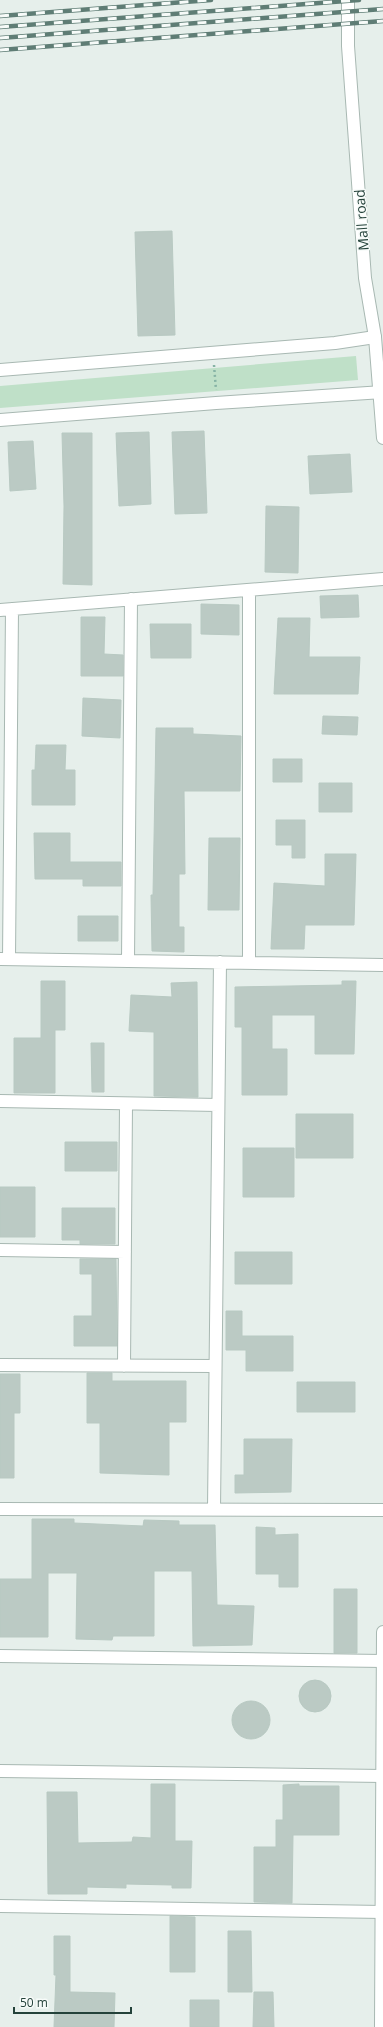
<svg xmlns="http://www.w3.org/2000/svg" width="383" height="2027" font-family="'Open Sans',sans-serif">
<rect width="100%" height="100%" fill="#e6efeb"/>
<path fill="#bfe0c8" d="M356,356l2,24 -358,28v-22z"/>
<path fill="#bbcac4" stroke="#b8c9c2" d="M172,231l3,104 -37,1 -3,-104z
M204,431l3,82 -32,1 -3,-82z
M149,432l2,72 -32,2 -3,-73z
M62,433h30v152l-29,-1 1,-78z
M33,441l3,48 -26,2 -2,-49z
M350,454l2,38 -42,2 -2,-38z
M266,506l33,1 -1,66 -33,-1z
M358,595l1,22 -38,1 -1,-22z
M201,604l38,1v30l-38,-1z
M81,617h24l-1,37 19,1v21h-42z
M278,618h32l-1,39h51l-2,37h-84z
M150,624h41v34h-40z
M83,698l38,2 -1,38 -38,-2z
M323,716l35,1 -1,18 -35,-1z
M156,728h37v6l48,2 -1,55h-56l1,83h-6v53h5v25l-32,-1 -1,-56h2z
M36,745h30l-1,25h10v35h-43v-35h3z
M273,759h29v23h-29z
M319,783h33v29h-33z
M276,820h29v38h-13v-13h-16z
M34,833h36v29h51v24h-38v-7h-48z
M209,838h31l-1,72h-31z
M325,854h31l-2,71h-49l-1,24h-33l3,-66 51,3z
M78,916h40v25h-40z
M41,981h24v49h-10v63h-41v-55h27z
M342,981h14l-2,73h-39v-39h-43v34h15v46h-45v-68h-7v-40l107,-2z
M197,982l1,115 -44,-1v-64l-25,-1 2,-36 41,2 -1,-14z
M91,1043h13v49h-12z
M296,1114h57v44h-57z
M65,1142h52v29h-52z
M243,1148h51v49h-51z
M0,1187h35v50h-35z
M62,1208h53v36h-35v-4h-18z
M235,1252h57v32h-57z
M80,1259h36l1,87h-43v-30h18v-42h-12z
M226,1311h16v25h51v35h-47v-21h-20z
M87,1373h25v8h74v41h-17v53l-69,-2v-50h-13z
M0,1374h20v39h-6v65h-14z
M297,1382h58v30h-58z
M244,1439h48l-1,53 -56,1v-18h9z
M32,1519h42v4l69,3 1,-6 35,1v4h36l2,80 37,1 -2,39 -59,1 -1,-75h-38v65h-41l-1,4 -36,-1 1,-66h-29v64h-48v-58h32z
M256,1527l19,1v7l23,-1v53h-19v-13h-23z
M334,1589h23v64h-23z
M299 1696a16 16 0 1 1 32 0a16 16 0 1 1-32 0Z
M232 1720a19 19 0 1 1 38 0a19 19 0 1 1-38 0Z
M151,1784h24v57h17l-1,47h-19v-3l-46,-1v4l-39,-1v7h-39l-1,-102h30l1,51 54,-1 1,-5 18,1z
M299,1784v2h40v49h-46l-1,68 -38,-1v-55h22v-27h7v-35z
M170,1916l25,1v55h-25z
M228,1931h23l1,61h-24z
M54,1936h16v56l45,1 -1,34h-60l2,-52h-2z
M254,1992h19l1,35h-21z
M190,2000h29v27h-29z"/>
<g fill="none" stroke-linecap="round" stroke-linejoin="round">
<defs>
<path id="minor" d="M0,370l335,-27 40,-6
M0,420l216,-17 167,-11
M249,590v373
M0,610l383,-31
M0,959l383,6
M9,959l3,-350
M128,961l3,-362
M0,1101l218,4
M0,1250l125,2
M0,1365l215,1
M124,1366l2,-262
M0,1509l383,1
M214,1509l6,-547
M0,1656l383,5
M0,1771l383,5
M0,1906l383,6"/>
<path id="tertiary" d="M348,0v46l17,232 10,59 8,101
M381,2027l2,-395"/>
</defs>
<use href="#minor" stroke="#a8b8b2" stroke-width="14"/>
<use href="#tertiary" stroke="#a8b8b2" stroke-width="14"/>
<path stroke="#86b3a5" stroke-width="2.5" stroke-dasharray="2 3" stroke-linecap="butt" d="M214,365l2,25"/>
<use href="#minor" stroke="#fff" stroke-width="12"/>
<use href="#tertiary" stroke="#fff" stroke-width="12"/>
<defs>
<path id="rail" d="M0,16l211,-16
M0,27l359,-27
M0,38l383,-29
M0,50l383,-29"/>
</defs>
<use href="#rail" stroke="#5f7d75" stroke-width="4.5"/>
<use href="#rail" stroke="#f7fbf9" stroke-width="3" stroke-dasharray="9" stroke-linecap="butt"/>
</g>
<g text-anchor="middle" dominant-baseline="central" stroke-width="3" stroke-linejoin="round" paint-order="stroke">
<g font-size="14" fill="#24423a" stroke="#f7fbf9">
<text transform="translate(361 220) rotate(-94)">Mall road</text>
</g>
</g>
<path d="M14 2007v6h117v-6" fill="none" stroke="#24423a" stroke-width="2"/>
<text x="20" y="2007" font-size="12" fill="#24423a" stroke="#f7fbf9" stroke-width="3" paint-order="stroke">50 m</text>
</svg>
